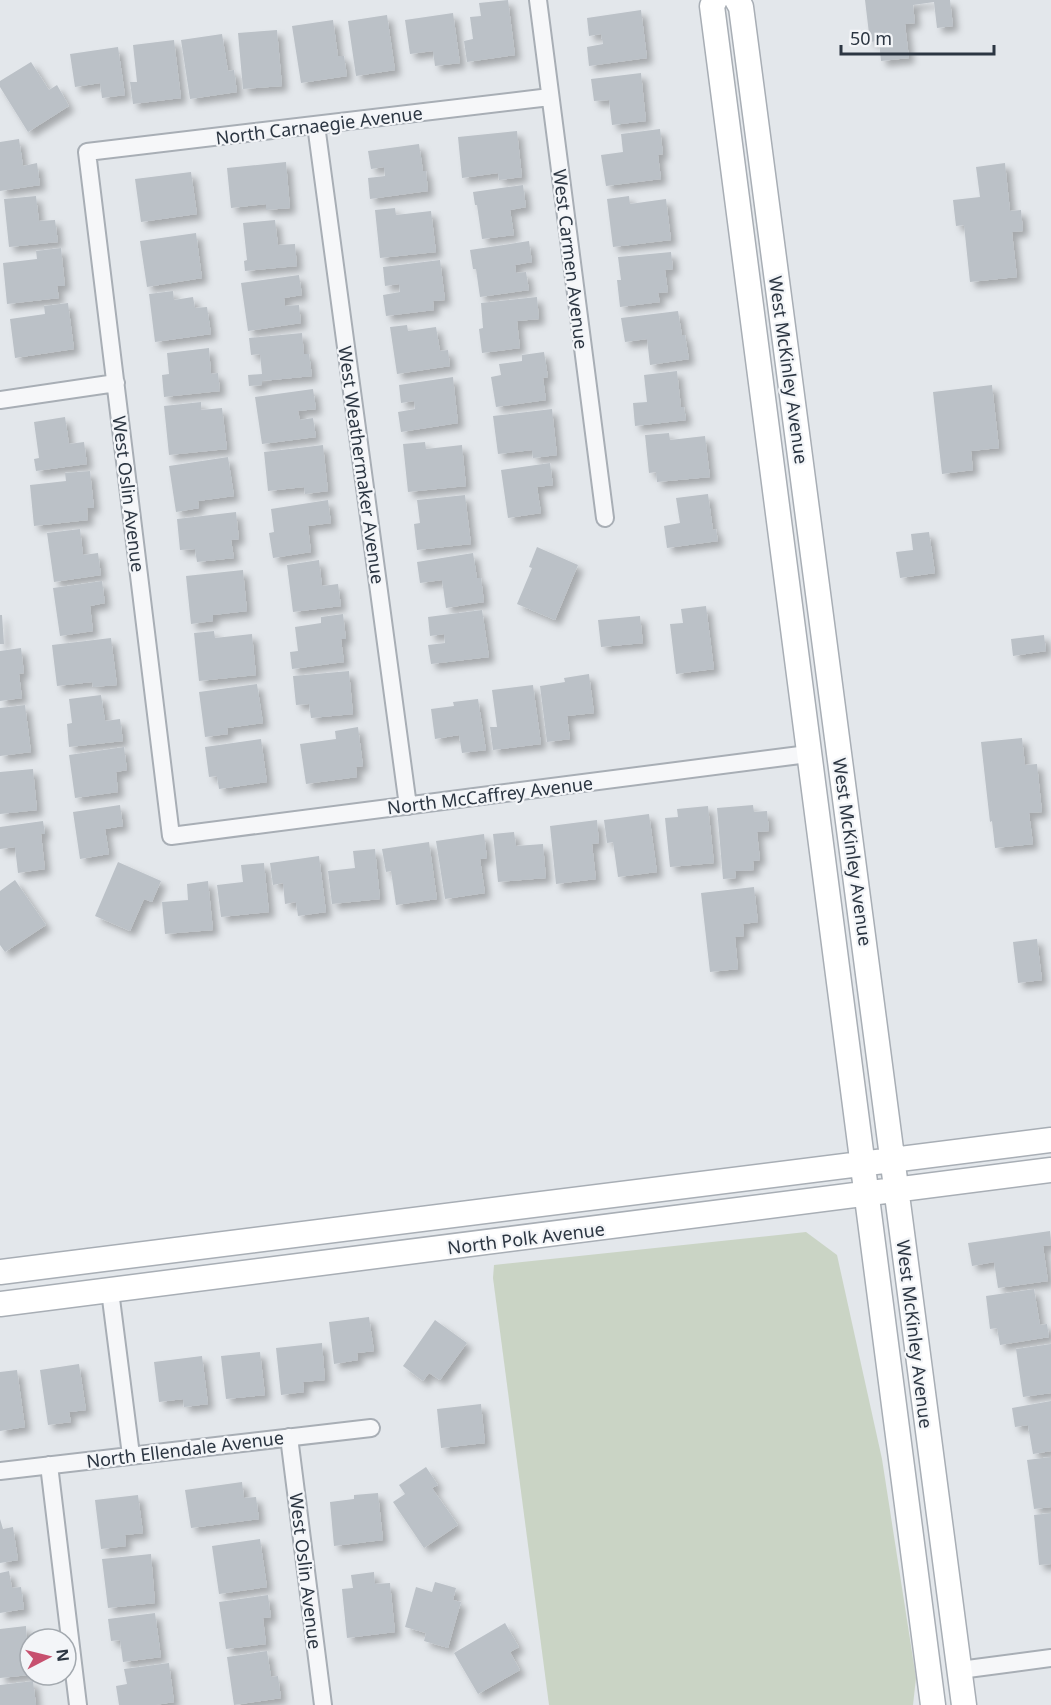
<svg xmlns="http://www.w3.org/2000/svg" width="1051" height="1705" font-family="'Noto Sans',sans-serif">
<defs>
<filter id="shadow"><feDropShadow dx="5.5" dy="5.5" stdDeviation="3" flood-color="#0004"/></filter>
</defs>
<rect width="100%" height="100%" fill="#e3e7eb"/>
<path fill="#cad4c5" d="M806,1232l31,23 45,204 34,219 -3,27h-364l-56,-427 1,-13z"/>
<path fill="#bbc1c7" filter="url(#shadow)" d="M508,0l7,55 -48,7 -3,-21 9,-2 -3,-22 11,-1 -2,-13z
M865,0h85l3,26 -16,2 -3,-26 -21,3 2,18 -10,1 4,34 -28,3 -2,-20 -9,1z
M641,10l6,48 -58,8 -2,-19 16,-3 -2,-10 -12,2 -2,-18z
M453,13l7,50 -25,3 -2,-15 -23,3 -5,-34z
M387,15l8,55 -39,6 -8,-55z
M333,20l5,36h6l3,20 -46,7 -9,-57z
M277,30l5,56 -39,3 -5,-56z
M222,34l6,37 6,-1 3,22 -47,7 -9,-59z
M174,40l7,58 -48,6 -3,-22h7l-4,-37z
M118,47l7,48 -23,3 -2,-15 -25,4 -5,-33z
M31,62l18,28 8,-5 12,21 -41,26 -28,-45v-6z
M641,73l5,48 -34,4 -3,-25 -15,1 -3,-22z
M660,129l3,25 -5,1 3,24 -55,7 -5,-31 22,-3 -2,-18z
M517,131l5,46 -23,3 -1,-7 -36,5 -4,-41z
M19,139l4,27 14,-3 3,22 -40,6v-49z
M419,144l4,27h3l2,20 -58,8 -2,-21 17,-2 -1,-9 -13,2 -3,-18z
M286,162l4,46 -24,2v-6l-35,4 -4,-40z
M1005,163l5,48 11,-1 2,21 -11,1 5,45 -47,5 -6,-57 -8,1 -3,-26 27,-3 -4,-30z
M191,172l6,42 -56,8 -6,-43z
M523,185l3,22 -16,3 4,25 -32,4 -5,-34h-2l-2,-13z
M36,196l3,25 16,-1 3,22 -49,5 -5,-48z
M629,196l1,8 36,-5 5,41 -58,7 -6,-48z
M395,208l1,7 35,-4 5,41 -56,6 -5,-48z
M275,220l3,25 17,-1 2,22 -52,5 -1,-10 3,-1 -4,-37z
M196,233l6,45 -55,9 -7,-46z
M529,241l3,21 -17,3 1,8 10,-1 3,18 -49,7 -4,-28h-3l-3,-19z
M61,248l4,38h-8l2,12 -52,6 -4,-41 34,-4 -1,-8z
M671,252l2,17 -8,1 3,22 -10,1 2,9 -40,5 -3,-27h4l-3,-23z
M440,260l5,40 -12,1 1,9 -48,6 -3,-21 17,-3 -1,-8 -14,2 -2,-19z
M299,275l3,20 -18,3 1,8 14,-1 2,18 -53,8 -7,-48z
M173,291l1,9 19,-3 2,11 12,-1 4,27 -56,8 -6,-48z
M537,297l2,22 -22,2 3,27 -38,5 -3,-24 4,-1 -2,-25z
M68,303l6,46 -59,9 -5,-39 35,-5 -1,-8z
M678,311l4,24h3l4,24 -39,6 -3,-26 -22,3 -4,-24z
M407,325l1,6 28,-4 4,24 8,-1 2,16 -53,8 -7,-47z
M302,333l2,21h5l3,22 -50,5v4l-13,1 -1,-11 14,-1 -2,-20 -9,1 -2,-17z
M209,348l2,26 7,-1 2,18 -56,6 -2,-22 7,-1 -2,-21z
M544,352l4,25 -5,1 3,22 -50,7 -5,-30 10,-2 -2,-11 23,-3v-6z
M677,371l4,36h3l2,13 -51,6 -2,-23 14,-1 -3,-27z
M453,377l5,46 -57,9 -3,-20 17,-3 -1,-8 -13,2 -2,-18z
M992,385l7,63 -28,3 2,19 -31,4 -9,-82z
M313,389l3,20 -18,2 2,9 13,-2 3,19 -54,7 -7,-47z
M201,402v8l21,-2 5,41 -58,6 -5,-49z
M552,409l5,46 -24,3 -1,-8 -34,4 -5,-38z
M65,417l4,27 15,-2 3,22 -51,7 -2,-12 5,-1 -5,-36z
M669,433l1,7 35,-4 5,41 -53,5 -1,-10 -7,1 -4,-38z
M425,442l1,7 36,-4 4,41 -58,6 -5,-48z
M323,445l5,46 -23,3 -1,-7 -36,4 -4,-39z
M228,457l6,39 -36,5 1,7 -23,4 -7,-46z
M550,463l3,22 -16,2 4,26 -33,5 -7,-48z
M90,471l4,37h-7l1,12 -54,6 -4,-41 36,-4 -1,-8z
M708,494l5,36 3,-1 2,12 -51,7 -3,-22 16,-3 -4,-25z
M465,495l6,49 -54,6 -3,-26 6,-1 -3,-23z
M328,500l3,23 -23,3 3,26 -38,6 -4,-25 5,-1 -3,-23z
M236,512l3,27 -8,1 3,18 -37,4 -2,-13 -15,1 -3,-31z
M80,529l3,26 15,-2 3,22 -47,7 -7,-49z
M929,532l6,41 -35,5 -4,-26 17,-2 -2,-16z
M537,547l41,18 -23,55 -38,-16 15,-36 -3,-1z
M473,553l4,25h4l3,24 -38,6 -4,-28 -22,3 -3,-21z
M319,560l3,26 16,-2 3,22 -48,6 -6,-47z
M243,570l4,41 -34,4v6l-22,3 -5,-48z
M102,581l3,22 -15,3 3,25 -33,5 -7,-48z
M706,606l8,63 -38,5 -6,-50 13,-1 -2,-14z
M482,610l7,47 -58,7 -3,-19 17,-2 -1,-9 -14,2 -2,-19z
M343,614l3,25h-5l3,23 -52,7 -2,-17 8,-1 -3,-24 26,-4v-6z
M0,615h2l2,29h-4z
M640,616l3,27 -42,4 -3,-27z
M214,631l1,7 37,-4 4,41 -57,6 -5,-48z
M1044,635l2,16 -33,5 -2,-17z
M111,638l6,47 -24,2 -1,-5 -35,4 -5,-41z
M21,648l3,25 -5,1 3,24 -22,3v-50z
M349,671l4,43 -42,4 -2,-14 -13,1 -3,-29z
M589,674l5,39 -27,3 3,23 -23,3 -7,-56 25,-4 -1,-4z
M257,684l6,39 -36,5 1,6 -23,3 -6,-45z
M533,685l8,59 -48,6 -3,-23h7l-5,-37z
M101,695l4,26 15,-2 3,22 -54,6 -2,-23 5,-1 -3,-24z
M478,699l8,51 -24,3 -3,-18 -24,4 -4,-30 23,-3 -1,-4z
M25,705l6,47 -31,4v-48z
M358,727l5,39 -7,1 1,10 -51,7 -6,-40 36,-5 -1,-8z
M1022,738l3,27 12,-1 5,48 -13,1 4,31 -38,4 -3,-27 -2,1 -9,-80z
M261,739l6,43 -48,7 -2,-13 -8,1 -4,-30z
M124,747l3,23 -11,2 2,20 -43,6 -6,-43z
M33,769l4,41 -37,4v-42z
M120,805l3,21 -18,3 4,25 -29,5 -7,-47z
M753,805l1,7 13,-1 2,20 -12,1 3,28 -7,1 1,9 -19,1 1,7 -13,1 -6,-71z
M708,806l6,57 -44,4 -5,-49 13,-1 -1,-8z
M649,814l8,58 -39,5 -5,-35 -6,1 -3,-23z
M597,820l2,23 -7,1 4,35 -40,5 -6,-58z
M43,821l2,13h-4l4,35 -27,4 -3,-26 -15,2v-22z
M514,832l2,14 27,-2 3,34 -48,4 -5,-48z
M484,834l3,24 -7,1 5,34 -40,6 -9,-58z
M429,842l8,57 -41,6 -5,-34 -5,1 -4,-23z
M375,849l5,50 -48,5 -4,-33 27,-3 -2,-17z
M319,856l7,56 -28,4 -2,-14 -11,2 -2,-21 -10,2 -3,-22z
M118,862l43,19 -9,21 -8,-3 -14,32 -35,-15z
M264,863l5,49 -48,5 -4,-32 26,-3 -2,-17z
M15,880l31,45 -41,27 -5,-7v-54z
M208,881l5,49 -48,4 -3,-32 26,-2 -1,-16z
M754,887l4,35 -15,2 1,12 -9,1 3,32 -28,3 -9,-79z
M1037,939l5,41 -24,3 -5,-41z
M1050,1231l1,14 -8,1 5,35 -50,7 -4,-26 -22,4 -4,-23z
M1034,1289l6,36 7,-1 2,13 -49,8 -3,-17 -7,1 -4,-33z
M369,1317l5,34 -17,2 1,7 -24,4 -5,-42z
M435,1320l32,23 -27,37 -11,-7 -6,8 -20,-15z
M322,1343l3,37 -22,2 1,10 -23,3 -5,-47z
M1051,1344v49l-28,4 -7,-48z
M260,1352l5,43 -39,4 -5,-43z
M202,1356l6,48 -24,3 -1,-8 -24,3 -5,-40z
M79,1364l7,46 -17,2 2,10 -23,3 -8,-55z
M17,1370l8,57 -25,4v-59z
M1051,1401v50l-18,3 -5,-29 -13,2 -3,-19z
M481,1404l4,39 -44,5 -4,-39z
M1051,1457v50l-17,2 -7,-49z
M426,1467l12,18 -6,3 26,37 -34,23 -31,-46 12,-8 -6,-9z
M242,1482l2,16 12,-1 3,22 -68,9 -6,-38z
M378,1493l5,47 -49,6 -4,-44 24,-3v-4z
M138,1495l5,38 -18,2 1,11 -25,3 -6,-49z
M1051,1513v51l-12,1 -5,-50z
M0,1519l3,10 10,-2 5,33 -18,3z
M260,1539l7,48 -48,7 -7,-48z
M151,1554l4,49 -47,5 -6,-49z
M9,1571l3,17 9,-1 3,22 -24,4v-40z
M374,1572l1,12 15,-1 5,49 -48,6 -5,-49 11,-1 -2,-13z
M435,1582l21,6 -3,12 8,2 -13,46 -24,-7 2,-8 -21,-6 11,-40 16,5z
M268,1595l3,22 -8,1 3,26 -40,5 -7,-47z
M155,1613l6,44 -38,5 -3,-22 -9,1 -3,-22z
M505,1623l14,24 -9,5 10,18 -42,24 -24,-41z
M26,1626l3,49 -29,3v-49z
M267,1651l4,26 7,-1 3,22 -47,7 -7,-48z
M169,1663l5,39 -19,3h-36l-3,-19 11,-2 -3,-15z
M33,1681l3,24h-36v-20z"/>
<g fill="none" stroke-linecap="round" stroke-linejoin="round">
<defs>
<path id="street" d="M538,0l67,518
M550,97l-463,55 84,684 637,-82
M316,125l92,681
M0,400l116,-17
M110,1291l21,164
M289,1437l34,268
M49,1465l29,240
M0,1471l371,-43
M960,1670l91,-12"/>
<path id="secondary" d="M715,0l-3,6 221,1699
M737,0l4,7 223,1698
M0,1272l1051,-132
M0,1304l1051,-134"/>
</defs>
<use href="#street" stroke="#a8aeb5" stroke-width="20"/>
<use href="#secondary" stroke="#a8aeb5" stroke-width="27"/>
<use href="#street" stroke="#f6f7f9" stroke-width="16"/>
<use href="#secondary" stroke="#fff" stroke-width="24"/>
</g>
<g text-anchor="middle" dominant-baseline="central" stroke-width="4.5" stroke-linejoin="round" paint-order="stroke">
<g font-size="18" fill="#2c3642" stroke="#f3f5f8">
<text transform="translate(319 125) rotate(-7)">North Carnaegie Avenue</text>
<text transform="translate(571 259) rotate(83)">West Carmen Avenue</text>
<text transform="translate(789 370) rotate(82)">West McKinley Avenue</text>
<text transform="translate(362 465) rotate(82)">West Weathermaker Avenue</text>
<text transform="translate(129 494) rotate(83)">West Oslin Avenue</text>
<text transform="translate(490 795) rotate(-7)">North McCaffrey Avenue</text>
<text transform="translate(853 852) rotate(82)">West McKinley Avenue</text>
<text transform="translate(526 1238) rotate(-7)">North Polk Avenue</text>
<text transform="translate(915 1334) rotate(83)">West McKinley Avenue</text>
<text transform="translate(185 1449) rotate(-7)">North Ellendale Avenue</text>
<text transform="translate(306 1571) rotate(83)">West Oslin Avenue</text>
</g>
</g>
<g transform="translate(48 1657) rotate(83)"><circle r="28" fill="#f3f5f8" stroke="#a3a9af" stroke-width="1.5"/>
<path d="M0-4.5L10 22L0 15L-10 22Z" fill="#c7506f"/>
<text y="-9" font-size="16" font-weight="bold" text-anchor="middle" fill="#2c3642">N</text>
</g>
<path d="M841 45v9h153v-9" fill="none" stroke="#2c3642" stroke-width="3"/>
<text x="850" y="45" font-size="18" fill="#2c3642" stroke="#f3f5f8" stroke-width="4.5" paint-order="stroke">50 m</text>
</svg>
